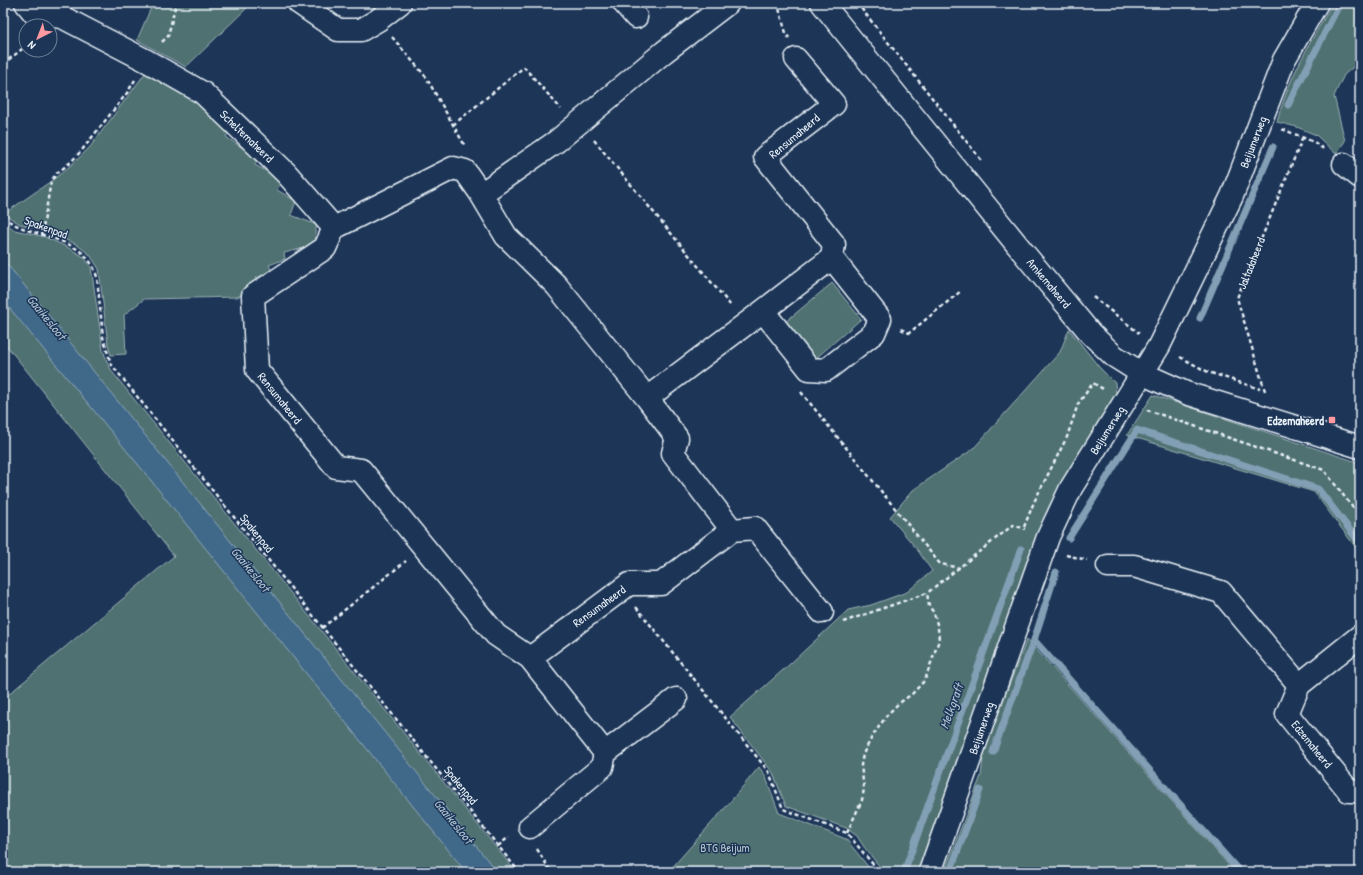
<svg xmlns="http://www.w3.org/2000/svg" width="1363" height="875" font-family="'Patrick Hand',sans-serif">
<rect width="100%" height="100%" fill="#1d3557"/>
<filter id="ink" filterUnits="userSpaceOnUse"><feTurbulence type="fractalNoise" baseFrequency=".025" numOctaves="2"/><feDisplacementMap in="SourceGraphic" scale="8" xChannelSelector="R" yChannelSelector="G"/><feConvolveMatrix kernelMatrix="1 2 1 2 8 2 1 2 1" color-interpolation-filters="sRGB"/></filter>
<g filter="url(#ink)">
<path fill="#4f7171" stroke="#9cb1b4" d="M153,3h99l-66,64 -49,-27z
M1333,3h27v58l-16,14 -10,21 10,41 1,4 -9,13 -20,-19 -19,-8 -20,-5c11,-44 34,-81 56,-119z
M146,72l57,32 -2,4 29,22 -4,7 32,21 -3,7 27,15 -5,10 19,11 -5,14 26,10 -2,8 1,12 -32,8 1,6 -16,6 3,6 -16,7 3,8 -22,11 -93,2 -20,16 2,39 -15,1 -3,-10 -9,-76 -9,-14 -14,-11 -37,-15 -19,-5 -16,-10c29,-21 61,-40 86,-67z
M3,222l12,8 30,7 22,10 17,10 7,10 12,83 5,14 5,9 403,499h-19l-494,-613z
M832,283l29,36 -46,40 -31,-36z
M3,300l138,168 325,404h-463v-173l171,-143 -171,-215z
M1069,329l30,38 16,16 1,10 -100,202 -99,277h-39l2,-5 -16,-20 -7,-11 -11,-8 -60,-22 -13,-33 -43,-56 61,-54 57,-53 23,-5 36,-13 25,-21 -16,-23 -26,-31 23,-27 60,-41 87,-97z
M1153,395l207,68v90l-46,-61 -187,-57z
M1027,639l208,233h-291l37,-96 3,-26z
M759,767l6,8 14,38 67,26 24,30 -1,3h-201l57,-64z"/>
<path fill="#406888" stroke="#839fb5" d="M3,259l494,613h-31l-325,-404 -138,-168z"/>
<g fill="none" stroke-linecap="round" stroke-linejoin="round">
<path stroke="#839fb5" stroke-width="7" d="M1288,105l52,-102
M1200,318l73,-171
M1069,538l68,-108 181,59 42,54
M1034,640l206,232
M993,752l41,-112 22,-68
M904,872l117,-323
M950,872l30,-82"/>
<defs>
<path id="minor" d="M26,3l9,11 27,3 85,44 56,32 83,80 48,55
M299,3l39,27h23l17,-10 22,-17
M624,3l12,14
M1344,164l16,13
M481,194l76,-53 107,-89 64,-49
M763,311l46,58 17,1 48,-37 6,-14 -48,-61
M647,398l116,-87 69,-53 2,-14 -69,-87 69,-53 -38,-45
M732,530l23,-2 67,84
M1108,566h26l87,26 78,93 -12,29 62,77h11
M530,658l99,-74h32l71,-54 -59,-77 4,-15 -30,-40 -91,-113 -50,-49 -25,-42 -16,-23 -12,-3 -119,60 -9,20 -72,48 4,74 79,97 25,3 135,165 34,23 75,95
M1299,685l61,-49
M530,827l72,-60 3,-14 71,-54
M930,872l118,-335 23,-49 88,-142 73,-150 52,-136 33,-57"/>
<path id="tertiary" d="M822,3l205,254 64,77 23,22 27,17 45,20 174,54"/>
</defs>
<use href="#minor" stroke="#e8f1f8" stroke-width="25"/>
<use href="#tertiary" stroke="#e8f1f8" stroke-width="25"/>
<path stroke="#e8f1f8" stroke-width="2.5" stroke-dasharray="4 3" stroke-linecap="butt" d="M776,3l2,2 8,28 3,5
M857,3l125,158
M392,37l34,40 39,69
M162,42l6,-6 8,-33
M3,64l23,-18
M453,125l71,-58 37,42
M1282,129l32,13 11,8
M594,140l137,166
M3,217c30,24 82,16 94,60l6,60 8,27 408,508
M42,234l9,-53 6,-8 14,-11 11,-12 45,-57 8,-13
M1093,297l46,36
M901,329l8,4 52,-42
M1180,357l28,15 52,17
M1265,391l-28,-93 66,-161
M801,392l139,172 20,4
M1147,410l177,60 36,47
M1024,527l10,-25 33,-65 11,-33 15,-21 12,7
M1066,555l21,5
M636,607l133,165 14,37 64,24 29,35 -2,4
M843,622l84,-29 86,-68 12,4
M322,628l84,-67
M847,833l15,-33 2,-11 -3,-24 2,-11 9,-17 15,-22 11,-11 14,-10 13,-14 14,-40 -1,-12 -4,-15 -5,-7 -2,-13
M498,846l11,-9
M537,849l14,23"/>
<use href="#minor" stroke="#1d3557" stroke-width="22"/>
<use href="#tertiary" stroke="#1d3557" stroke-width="22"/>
</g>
</g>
<rect fill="#ff9aa2" stroke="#1d3557" stroke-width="1.5" x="1328" y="416" width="8" height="8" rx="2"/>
<g text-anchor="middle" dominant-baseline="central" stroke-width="3" stroke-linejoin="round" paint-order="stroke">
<g font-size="12" fill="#e8f1f8" stroke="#1d3557">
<text transform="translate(247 136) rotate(44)">Scheltemaheerd</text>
<text transform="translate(794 136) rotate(-40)">Rensumaheerd</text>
<text transform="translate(1253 142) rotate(-69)">Beijumerweg</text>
<text transform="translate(46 227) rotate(20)">Spakenpad</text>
<text transform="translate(1251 263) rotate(-68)">Jaltadaheerd</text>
<text transform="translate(1049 283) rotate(50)">Amkemaheerd</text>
<text transform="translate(280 398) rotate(51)">Rensumaheerd</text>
<text transform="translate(1107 430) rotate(-58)">Beijumerweg</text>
<text transform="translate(257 533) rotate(51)">Spakenpad</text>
<text transform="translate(599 606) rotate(-36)">Rensumaheerd</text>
<text transform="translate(981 728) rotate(-71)">Beijumerweg</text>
<text transform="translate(1312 744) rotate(51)">Edzemaheerd</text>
<text transform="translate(461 785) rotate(51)">Spakenpad</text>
</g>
<g font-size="12" font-weight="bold" fill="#e8f1f8" stroke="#1d3557" text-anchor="end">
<text x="1324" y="420">Edzemaheerd</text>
</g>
<g font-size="12" fill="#b2c4c9" stroke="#1d3557">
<text x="725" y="847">BTG Beijum</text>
</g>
<g font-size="13" font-style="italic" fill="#adc1d1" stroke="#1d3557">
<text transform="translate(47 317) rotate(51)">Gaaikesloot</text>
<text transform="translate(251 569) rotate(51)">Gaaikesloot</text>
<text transform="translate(951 706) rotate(-70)">Melkgraft</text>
<text transform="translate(454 821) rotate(51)">Gaaikesloot</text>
</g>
</g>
<rect width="1363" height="875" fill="none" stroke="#1d3557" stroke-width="16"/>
<rect x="8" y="8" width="1347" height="859" fill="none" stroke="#e8f1f8" stroke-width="1.5" filter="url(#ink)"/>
<g transform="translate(38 38) rotate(222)"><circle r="19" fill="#1d3557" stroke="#6e8097"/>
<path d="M0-3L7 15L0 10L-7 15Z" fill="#ff9aa2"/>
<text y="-6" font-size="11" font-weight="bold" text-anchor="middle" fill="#e8f1f8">N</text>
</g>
</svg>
